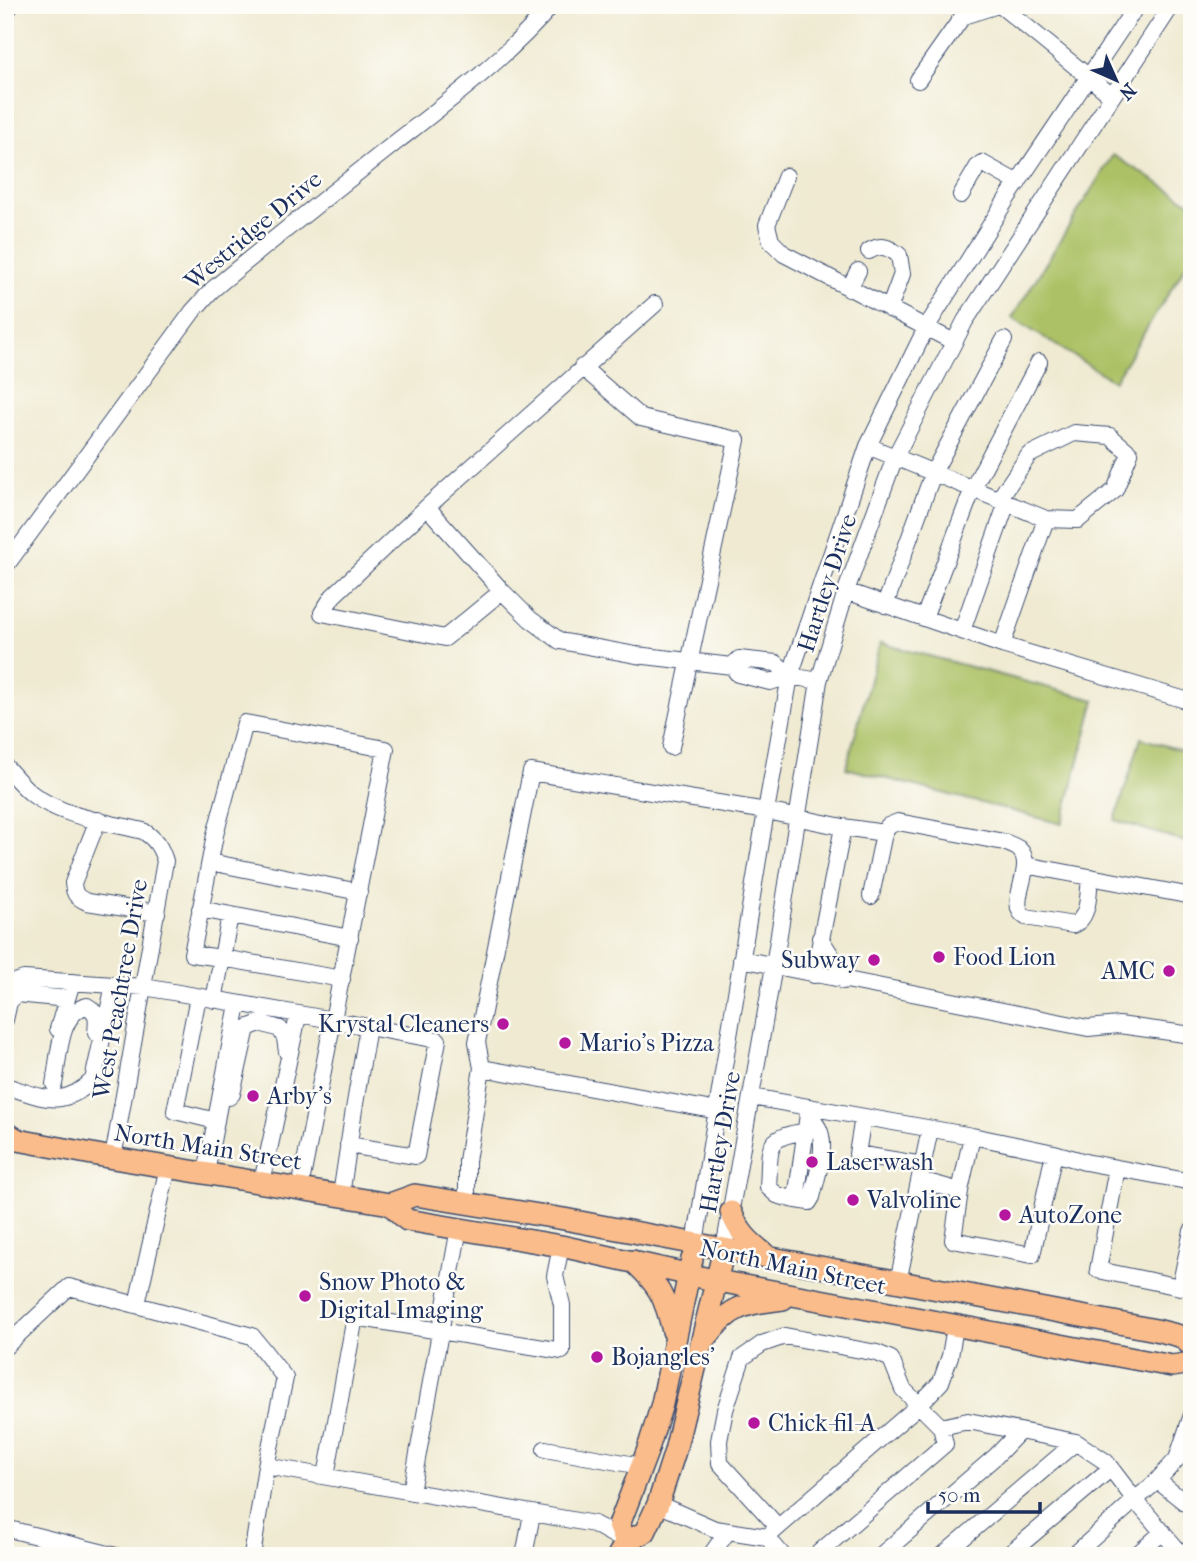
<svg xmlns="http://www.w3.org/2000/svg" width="1197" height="1561" font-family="'IM FELL French Canon',serif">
<rect width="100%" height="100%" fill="#fdfcf7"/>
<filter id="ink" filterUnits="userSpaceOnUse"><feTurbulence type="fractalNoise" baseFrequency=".0143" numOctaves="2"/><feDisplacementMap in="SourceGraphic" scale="14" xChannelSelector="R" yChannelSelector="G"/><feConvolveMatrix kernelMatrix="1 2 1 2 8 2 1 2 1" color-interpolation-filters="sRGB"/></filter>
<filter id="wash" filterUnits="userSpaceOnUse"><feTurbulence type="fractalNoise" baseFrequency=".00686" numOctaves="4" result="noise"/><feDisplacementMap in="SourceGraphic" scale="28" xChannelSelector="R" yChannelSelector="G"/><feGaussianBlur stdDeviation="1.57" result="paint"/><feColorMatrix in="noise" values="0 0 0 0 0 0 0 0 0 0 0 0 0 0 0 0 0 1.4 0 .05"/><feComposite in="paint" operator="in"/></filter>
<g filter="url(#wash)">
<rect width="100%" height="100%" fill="#efead1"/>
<path fill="#acc165" stroke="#647862" stroke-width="2" d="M1113,155l79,49v52l-78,125 -102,-63z
M880,643l215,57 -33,124 -216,-56z
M1141,738l51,16v90l-77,-24z"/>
</g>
<g filter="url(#ink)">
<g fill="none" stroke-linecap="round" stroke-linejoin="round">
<defs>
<path id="minor" d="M1000,5l112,91
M5,13l6,-8
M918,80l45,-64 35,-11
M786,176l-19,49 4,16 13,13 170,88
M961,195l17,-29 4,-3 36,20
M869,251c13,-7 19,-4 30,4l3,19 -13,35
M849,289l9,-18
M582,367l59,51 96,22 -66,307
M868,446l178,73 -44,126
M999,499l30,-44 45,-22 36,3 20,17 -15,37 -37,30 -32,-1
M427,507l228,-203
M5,567l188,-256 19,-21c62,-52 125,-101 188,-151 53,-41 108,-83 152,-134
M502,591l-57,47 -123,-25 11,-17 94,-89 75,84 28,28 30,22 76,14 96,11 6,8 32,8 20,-6 29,5
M846,591l156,54 190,57
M885,605l49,-134 70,-131
M924,618l49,-130 66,-126
M962,631l45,-129
M732,666l7,-7 37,4 14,13
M5,766c9,10 17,20 27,28 31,23 74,28 111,37 13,8 18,17 22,30l-52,297
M98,820l-25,63c1,11 3,14 14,19l70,11
M843,827l41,6 -13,63
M884,833l4,-7 10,-4 106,20c5,2 11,4 15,7 19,18 -15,56 7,68l47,8c17,-7 15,-32 17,-48
M210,862l149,30
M1025,865l167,31
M200,909l150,29
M230,915l-8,43 120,21
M820,938l18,28 5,15
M741,959l347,69 31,-3 73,10
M5,985l19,-6 120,8 189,33 53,-271 -141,-26 -30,112 -23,119 30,4 -8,42
M198,997l-23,114 41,10
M5,1020l4,-18 8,-8 50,5
M58,1029l14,-47
M482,1068l-5,-26 54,-270 235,39 77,16 -29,148
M54,1084c5,-24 4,-72 33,-78 12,7 10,14 9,27
M5,1086c38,11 56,24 88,-6l21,-95
M229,1097l3,-3 15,-66 13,-5 20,6 5,9 2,14
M752,1097l220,39 82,17 31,9 107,20
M863,1117l-6,37 66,11
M805,1132c-43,4 -34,19 -37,55l9,8 14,4 6,-7 12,-85
M972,1136l-12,55 -7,49 79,15 22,-102
M1117,1168l-19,102 82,17 12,-56
M206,1173l32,-169
M920,1180l40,11
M262,1182l36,-166
M300,1188l33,-168 35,7
M341,1195c8,-56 17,-112 27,-168l70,13 -22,116 -68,-11
M791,1199l18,3 3,-5c5,-23 22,-64 -4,-80
M467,1203v-42l15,-93 236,43
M695,1243l71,-432 24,-135 78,-230 58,-118 82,-131 129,-192
M724,1249l50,-283 45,-285 27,-90 49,-134 70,-136 207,-316
M898,1282l32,-153
M137,1304l31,-137
M5,1347l64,-60 183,49 33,42 -19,88 328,58 32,18
M545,1449l96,17
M326,1476l29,-159 207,34v-46l-7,-29 6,-30
M1158,1481l34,27
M411,1492l48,-264
M658,1504l57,25 52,8 152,-132 22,-23 9,-26 5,-29
M778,1527l-58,-64 -1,-22 6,-31 17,-52 20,-14 23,-8 92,17 14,6 12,30 38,38 27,-6 108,21 30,20 29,38 21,-18 21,-23 15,-44
M5,1528l111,28
M767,1537l16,19
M252,1556l14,-90
M524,1556l8,-42
M710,1556l18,-25
M815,1556l130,-112 -4,-17
M880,1556l116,-100 24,-25
M942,1556l134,-114
M1007,1556l103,-87
M1073,1556l62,-56 48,56
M1135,1556l28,-24"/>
<path id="major" d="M5,1132l13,8 95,18 277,46 17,16 154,26 157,35 454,85 20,-3
M390,1204l25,-9 149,24 592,111 24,6 12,10
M731,1212c8,20 17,29 34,42
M633,1261c26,24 32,36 40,70
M706,1338c24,-32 38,-34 77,-39
M626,1542l-7,-17 28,-73 15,-48 30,-145
M618,1556l8,-14 19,-10 13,-28 17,-53 49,-202"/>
</defs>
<use href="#minor" stroke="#3b4b6f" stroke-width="18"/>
<use href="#major" stroke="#3b4b6f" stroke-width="24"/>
<use href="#minor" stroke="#fff" stroke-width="16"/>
<use href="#major" stroke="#f9bc8a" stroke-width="21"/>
</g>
</g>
<g fill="#b5179e" stroke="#fdfcf7" stroke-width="2.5">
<circle cx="939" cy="957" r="7"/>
<circle cx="874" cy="960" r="7"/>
<circle cx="1169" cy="971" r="7"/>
<circle cx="503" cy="1024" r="7"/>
<circle cx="565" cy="1043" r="7"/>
<circle cx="253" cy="1096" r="7"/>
<circle cx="812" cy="1162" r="7"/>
<circle cx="853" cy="1200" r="7"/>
<circle cx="1005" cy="1215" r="7"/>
<circle cx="305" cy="1296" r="7"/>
<circle cx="597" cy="1357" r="7"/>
<circle cx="754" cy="1423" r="7"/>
</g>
<g text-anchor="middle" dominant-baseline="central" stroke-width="5" stroke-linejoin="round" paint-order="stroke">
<g font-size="24" fill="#1b2f5e" stroke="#fdfcf7">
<text transform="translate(253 230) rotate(-40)">Westridge Drive</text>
<text transform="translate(827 583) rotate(-72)">Hartley Drive</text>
<text transform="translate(120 989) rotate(-80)">West Peachtree Drive</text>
<text transform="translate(720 1142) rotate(-80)">Hartley Drive</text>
<text transform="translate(208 1147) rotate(9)">North Main Street</text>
<text transform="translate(793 1267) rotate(12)">North Main Street</text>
</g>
<g font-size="24" fill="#1b2f5e" stroke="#fdfcf7" text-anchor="start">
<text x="953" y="957">Food Lion</text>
<text x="860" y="960" text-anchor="end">Subway</text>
<text x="1155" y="971" text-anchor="end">AMC</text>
<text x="489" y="1024" text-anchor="end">Krystal Cleaners</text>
<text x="579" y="1043">Mario's Pizza</text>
<text x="267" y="1096">Arby's</text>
<text x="826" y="1162">Laserwash</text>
<text x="867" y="1200">Valvoline</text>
<text x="1019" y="1215">AutoZone</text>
<text x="319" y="1282">Snow Photo &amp;<tspan x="319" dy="28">Digital Imaging</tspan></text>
<text x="611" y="1357">Bojangles'</text>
<text x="768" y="1423">Chick-fil-A</text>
</g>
</g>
<rect width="1197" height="1561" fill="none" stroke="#fdfcf7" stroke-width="28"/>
<g transform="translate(1116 80) rotate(135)" stroke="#fdfcf7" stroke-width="5" paint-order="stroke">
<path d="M0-5L12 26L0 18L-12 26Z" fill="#1b2f5e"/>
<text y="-10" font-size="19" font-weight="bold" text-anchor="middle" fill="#1b2f5e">N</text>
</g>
<path d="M928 1502v10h112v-10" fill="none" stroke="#1b2f5e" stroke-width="3.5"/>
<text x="938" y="1502" font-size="21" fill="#1b2f5e" stroke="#fdfcf7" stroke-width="5" paint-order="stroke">50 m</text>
</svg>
